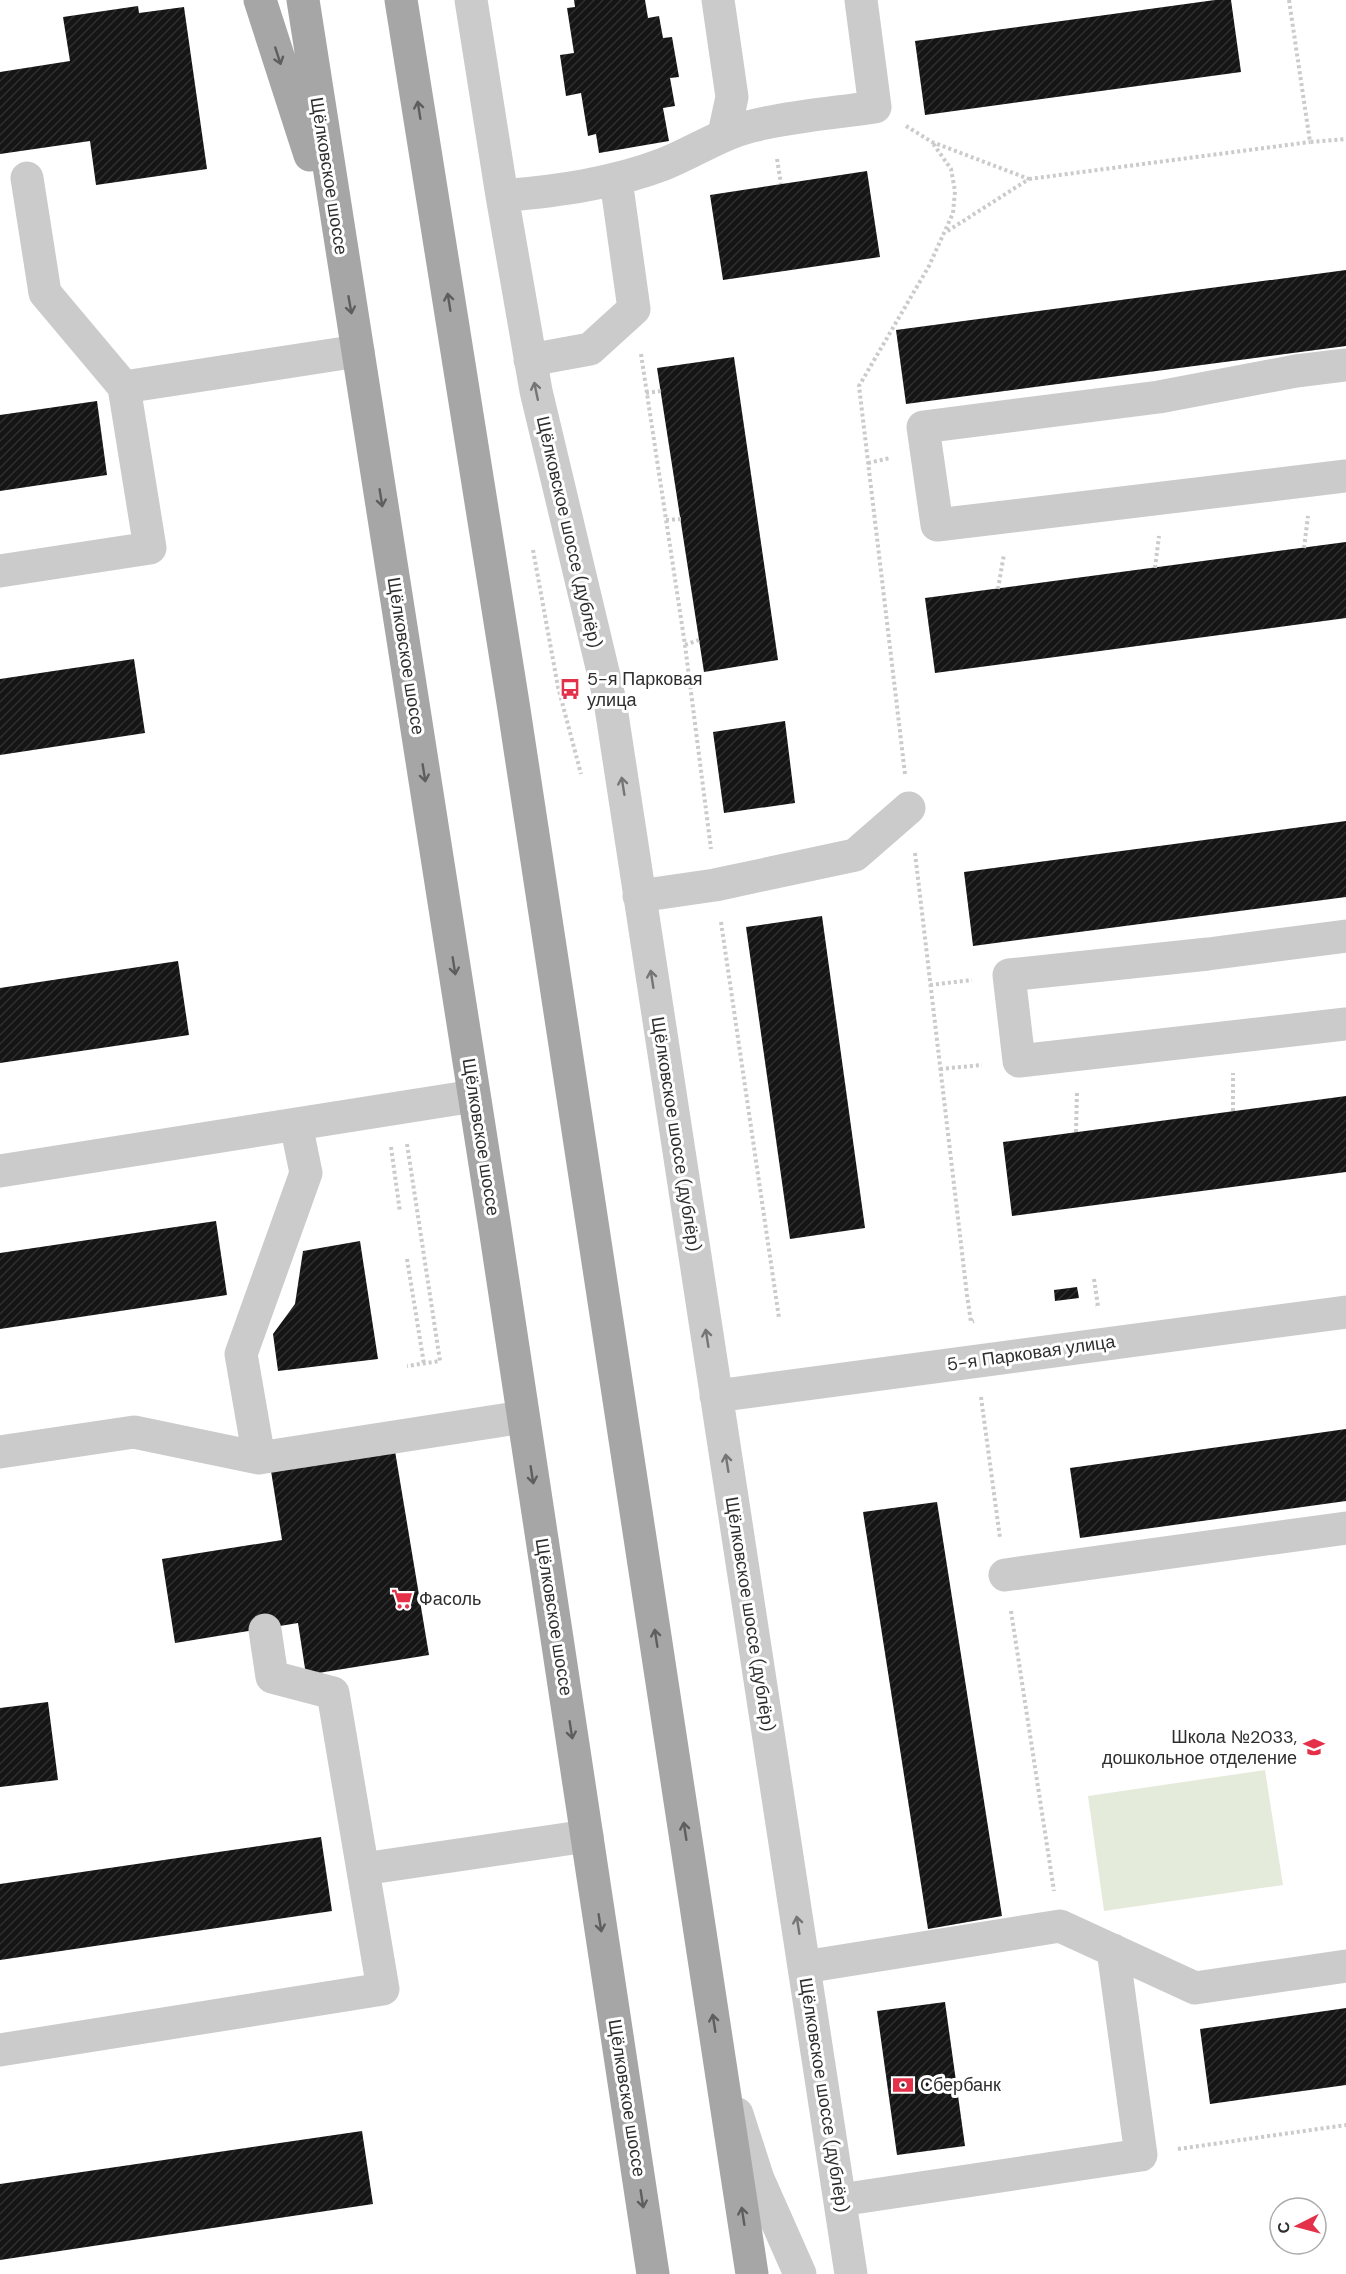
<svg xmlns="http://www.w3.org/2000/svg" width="1346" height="2274" font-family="'DM Sans',sans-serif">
<defs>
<pattern id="building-hatch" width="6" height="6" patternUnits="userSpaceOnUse" patternTransform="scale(1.5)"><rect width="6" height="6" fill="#151515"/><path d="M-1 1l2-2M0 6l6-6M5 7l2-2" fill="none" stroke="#2f2f2f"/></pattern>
</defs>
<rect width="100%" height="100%" fill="#fff"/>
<path fill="#e5ebdb" d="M1265,1770l18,115 -179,26 -16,-115z"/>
<path fill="url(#building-hatch)" d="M574,0h71l3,18 11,-2 4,22 9,-1 7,40 -9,1 5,28 -12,2 6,33 -70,12 -3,-19 -8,2 -7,-43 -15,3 -6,-41 14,-2 -7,-45 8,-1z
M1215,0h16l10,72 -316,43 -10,-74z
M138,6l1,7 45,-6 23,162 -111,16 -6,-44 -90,13v-82l70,-11 -7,-44z
M867,171l13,86 -157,23 -13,-85z
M1346,270v76l-440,58 -10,-74z
M734,357l44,303 -74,12 -47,-304z
M97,401l10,74 -107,16v-76z
M1346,542v76l-411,55 -10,-75z
M134,659l11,74 -145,22v-76z
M785,721l10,82 -71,10 -11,-81z
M1346,821v76l-373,49 -9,-74z
M822,916l43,312 -75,11 -44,-312z
M178,961l11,74 -189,28v-75z
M1346,1096v76l-334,44 -9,-74z
M216,1221l11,74 -227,34v-76z
M360,1241l18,118 -100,12 -5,-37 22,-30 8,-53z
M1077,1287l2,11 -24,3 -1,-11z
M1346,1429v72l-266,37 -10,-70z
M395,1451l34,204 -123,20 -8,-52 -123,20 -13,-84 120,-19 -11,-69z
M937,1502l65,414 -74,13 -65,-417z
M48,1702l10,78 -58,7v-79z
M321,1837l11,74 -332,49v-76z
M945,2002l20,144 -68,9 -20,-144z
M1346,2008v77l-136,19 -10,-75z
M362,2131l11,73 -373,56v-76z"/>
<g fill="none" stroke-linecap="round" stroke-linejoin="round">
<path stroke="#cbcbcb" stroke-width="4" stroke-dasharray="3 3" stroke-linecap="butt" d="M1289,0l21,142 36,-3
M906,126l26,16 97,37 -83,53
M777,159l4,25
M1029,179l281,-37
M641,354l44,291 26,204
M646,393l15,-2
M868,463l22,-5
M666,520l15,-1
M1304,548l4,-32
M533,550l25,137 23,87
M1155,568l4,-32
M998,589l6,-35
M685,645l14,-5
M905,774l-46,-388 70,-120 24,-53 2,-22 -4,-22 -19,-27
M915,853l52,442 4,27 3,-1
M721,922l58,396
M930,985l42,-5
M940,1069l42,-4
M1233,1111v-38
M1076,1132l1,-41
M407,1144l33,217 -33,5
M391,1147l9,65
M407,1259l17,105
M1094,1279l4,27h-3
M981,1397l19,141
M1011,1611l43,280
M1178,2149l168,-24"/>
<path stroke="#cbcbcb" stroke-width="33" d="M471,0l31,196 34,195 74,310 241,1573
M718,0l14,97 -8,37
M27,178l18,115 79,94
M502,196c55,-5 110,-12 162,-32 30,-12 56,-30 88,-38 40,-10 82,-13 123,-19l-14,-107
M530,360l60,-11 44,-40 -18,-129
M1346,365l-50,6 -137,26 -236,30 14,98 409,-49
M0,571l150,-23 -26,-161 234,-36
M639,896l76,-11 140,-30 54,-47
M1346,936l-138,18 -199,21 10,86 327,-37
M0,1171l474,-75
M716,1396l630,-84
M0,1452l134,-20 125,26 264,-41
M259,1458l-18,-104 65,-181 -10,-49
M1005,1575l341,-47
M363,1869l224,-33
M804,1967l256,-41 135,62 151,-22
M0,2050l383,-61 -50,-296 -61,-16 -7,-47
M737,2114l21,65 42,95
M840,2200l301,-45 -28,-205"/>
<path stroke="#a6a6a6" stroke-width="33" d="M260,0l50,155
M303,0l192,1228 158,1046
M401,0l112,703 239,1571"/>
</g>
<defs><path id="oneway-shaft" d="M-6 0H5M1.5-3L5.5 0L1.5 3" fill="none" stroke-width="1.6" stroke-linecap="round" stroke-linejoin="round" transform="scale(1.5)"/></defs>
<g stroke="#5e5e5e">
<use href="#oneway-shaft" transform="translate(278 56) rotate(72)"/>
<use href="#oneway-shaft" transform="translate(419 110) rotate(-99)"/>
<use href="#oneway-shaft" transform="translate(449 302) rotate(-99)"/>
<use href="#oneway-shaft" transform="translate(350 305) rotate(80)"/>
<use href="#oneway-shaft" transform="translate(381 498) rotate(81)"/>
<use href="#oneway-shaft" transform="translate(424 773) rotate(81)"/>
<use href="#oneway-shaft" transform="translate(454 966) rotate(81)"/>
<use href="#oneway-shaft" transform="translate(532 1475) rotate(81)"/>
<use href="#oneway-shaft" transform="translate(656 1638) rotate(-99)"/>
<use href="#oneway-shaft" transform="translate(571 1730) rotate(81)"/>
<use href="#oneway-shaft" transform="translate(685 1831) rotate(-99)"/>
<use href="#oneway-shaft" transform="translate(600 1923) rotate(81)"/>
<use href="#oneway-shaft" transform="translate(714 2023) rotate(-99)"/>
<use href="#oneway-shaft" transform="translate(642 2199) rotate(81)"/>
<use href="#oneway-shaft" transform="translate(743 2216) rotate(-99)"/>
</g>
<g stroke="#757575">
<use href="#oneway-shaft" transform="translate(536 391) rotate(-102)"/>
<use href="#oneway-shaft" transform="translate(623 786) rotate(-99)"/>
<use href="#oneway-shaft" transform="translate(652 979) rotate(-99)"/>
<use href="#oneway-shaft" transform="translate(707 1338) rotate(-99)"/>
<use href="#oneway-shaft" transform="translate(727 1463) rotate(-99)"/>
<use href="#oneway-shaft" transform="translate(798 1925) rotate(-99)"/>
</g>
<defs>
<symbol id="bus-bare" viewBox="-9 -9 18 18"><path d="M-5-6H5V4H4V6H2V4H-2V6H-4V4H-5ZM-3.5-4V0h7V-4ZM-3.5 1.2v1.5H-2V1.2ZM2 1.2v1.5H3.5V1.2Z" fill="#e43149" stroke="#fff" stroke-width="2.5" paint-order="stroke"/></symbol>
<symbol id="supermarket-bare" viewBox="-9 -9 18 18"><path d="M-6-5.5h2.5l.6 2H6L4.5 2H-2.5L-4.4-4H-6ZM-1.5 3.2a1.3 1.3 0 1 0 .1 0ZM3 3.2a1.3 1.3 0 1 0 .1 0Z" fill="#e43149" stroke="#fff" stroke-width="2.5" paint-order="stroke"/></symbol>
<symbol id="school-bare" viewBox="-9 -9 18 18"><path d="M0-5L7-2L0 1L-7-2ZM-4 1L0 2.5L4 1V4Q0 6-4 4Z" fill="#e43149" stroke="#fff" stroke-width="2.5" paint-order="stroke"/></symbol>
<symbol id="bank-bare" viewBox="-9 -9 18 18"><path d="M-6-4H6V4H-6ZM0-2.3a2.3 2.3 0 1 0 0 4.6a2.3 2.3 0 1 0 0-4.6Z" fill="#e43149" stroke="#fff" stroke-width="2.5" paint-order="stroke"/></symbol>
</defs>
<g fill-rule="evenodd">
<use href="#bus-bare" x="555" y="674" width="30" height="30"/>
<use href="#supermarket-bare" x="387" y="1584" width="30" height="30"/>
<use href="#school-bare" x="1299" y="1732" width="30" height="30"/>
<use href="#bank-bare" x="888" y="2070" width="30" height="30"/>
</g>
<g text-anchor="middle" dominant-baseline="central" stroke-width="6" stroke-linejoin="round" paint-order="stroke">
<g font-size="18" fill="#2e2e2e" stroke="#fff">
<text transform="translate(329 176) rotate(81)">Щёлковское шоссе</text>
<text transform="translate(569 532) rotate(77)">Щёлковское шоссе (дублёр)</text>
<text transform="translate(406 656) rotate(81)">Щёлковское шоссе</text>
<text transform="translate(676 1134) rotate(81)">Щёлковское шоссе (дублёр)</text>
<text transform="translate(481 1137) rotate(81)">Щёлковское шоссе</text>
<text transform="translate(1031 1353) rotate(-8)">5-я Парковая улица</text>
<text transform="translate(750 1614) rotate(81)">Щёлковское шоссе (дублёр)</text>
<text transform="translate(554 1617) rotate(81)">Щёлковское шоссе</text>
<text transform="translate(824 2095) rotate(81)">Щёлковское шоссе (дублёр)</text>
<text transform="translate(627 2098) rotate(81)">Щёлковское шоссе</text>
</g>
<g font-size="18" fill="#2e2e2e" stroke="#fff" text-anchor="start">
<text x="587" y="679">5-я Парковая<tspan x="587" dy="21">улица</tspan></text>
<text x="419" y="1599">Фасоль</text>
<text x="1297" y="1737" text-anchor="end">Школа №2033,<tspan x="1297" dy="21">дошкольное отделение</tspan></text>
<text x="920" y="2085">Сбербанк</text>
</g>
</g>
<g transform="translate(1298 2226) rotate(264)"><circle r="28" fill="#ffffff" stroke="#ababab" stroke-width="1.5"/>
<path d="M0-4.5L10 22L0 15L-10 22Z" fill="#e43149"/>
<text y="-9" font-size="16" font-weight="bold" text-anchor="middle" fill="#2e2e2e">С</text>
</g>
</svg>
